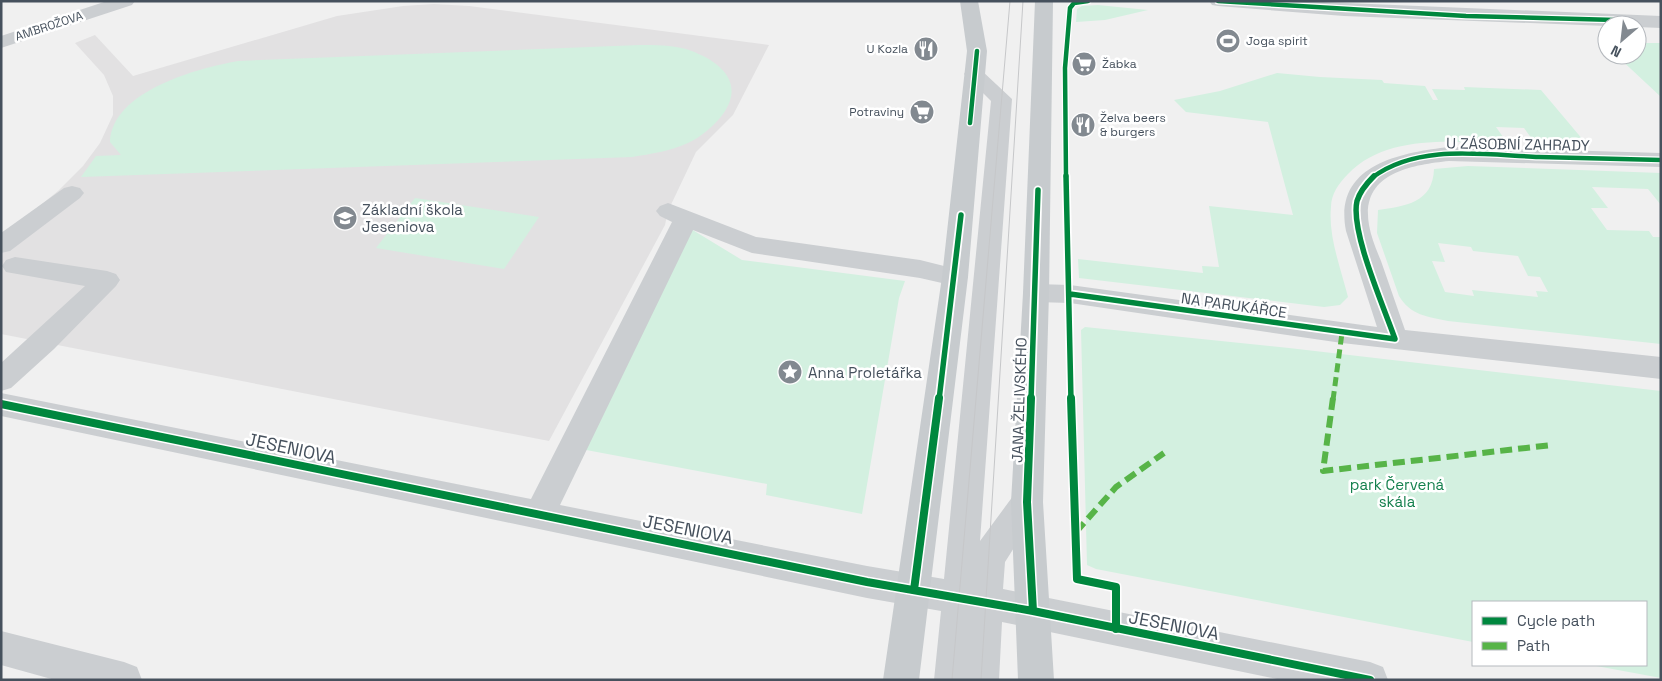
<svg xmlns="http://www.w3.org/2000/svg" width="1662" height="681" font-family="'Space Grotesk',sans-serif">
<rect width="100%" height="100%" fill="#f0f0f0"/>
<path fill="#e2e1e2" d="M434,4l35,2 300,39 -36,70 -37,37 -28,59 -3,14 -116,216 -548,-107v-97l57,-46 25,-25 17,-23 13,-28v-19l-9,-21 -29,-32 20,-8 38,41 204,-60 66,-10z"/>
<path fill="#d3f0e0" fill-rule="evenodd" d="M1098,5l50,5 -43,10 -29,2 1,-13 5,-3z
M1637,43h24v54l-45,-42h21z
M640,45c15,0 31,0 46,4 30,10 61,31 37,65 -9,12 -22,23 -35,29 -18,8 -37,11 -56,14l-551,20 15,-21 25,-1 -11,-13c2,-51 88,-74 128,-81z
M1277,73l43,4 62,3 2,3 41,3 8,14h5l-6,-11 33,1 -1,-3 77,3 48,57 -52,-1 -13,-18 -28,-1 12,17c-52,-2 -121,-11 -160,30 -9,9 -17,20 -17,33 -3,29 10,62 17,90l-8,8 -16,2 -245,-29 -1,-19 125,14 -1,-7 17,1 -10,-61 84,9 -25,-93 -82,-10 -12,-12 46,-9z
M1468,166l193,7v32l-13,-16 -56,-2 16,21h-17l16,22 42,1 4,6h8v107l-213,-23c-20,-4 -38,-6 -49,-25l-22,-63 1,-23c27,-4 55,-7 56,-41zM1438,243l33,4 2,4 45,5 10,20 12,1 8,15 -12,-1 2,6 -66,-7 2,6 -29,-4 -13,-31 13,1z
M415,198l124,19 -35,52 -128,-21z
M691,229l51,31 163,21 -6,17 -37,216 -96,-19 1,-11 -186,-35z
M1085,327l204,21 372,43v287l-70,-13h55v-63h-173v40l-377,-73 -9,-4 -6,-235z"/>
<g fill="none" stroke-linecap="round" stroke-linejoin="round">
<path fill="#cbced1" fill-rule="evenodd" d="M107,1h28l-3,4 -131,43v-12z
M1209,1h90l362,15v12l-24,-1v-2l-30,1 -263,-10 -126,-10 -6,-1z
M974,68l7,2 31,29 -32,442 36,-49 11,-4 11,4 5,10 -38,60 -2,27 367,73 13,5 5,13h-106l-280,-58 -3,58h-65l7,-69 -74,-13 -866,-182v-23l530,106 141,-277 -12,-6 -4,-5 4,-5 8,-3 88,34 164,23 44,11 4,6 -4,6 -9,3 -35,-8 -168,-25 -59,-23 -133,275 307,61 77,13 47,-478 -27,-27 3,-4z
M1449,147l212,6v14l-212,-6c-38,4 -89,12 -80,64 2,12 7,24 12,36 8,23 16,46 24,69l256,27v22l-319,-36 -272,-40 -34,-1 -9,-2 -4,-7 4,-7 9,-2 34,1 307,42 -31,-96c-13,-66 53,-78 103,-84z
M72,186l8,2 4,5 -4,5 -70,53 -9,2v-20l63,-45z
M15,257l92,14 9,3 4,6 -4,6 -62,63 -43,39 -10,3v-28l84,-77 -79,-14 -4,-6 4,-6z
M1,631l123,31 13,5 5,13h-87l-54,-15z"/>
<path fill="#c7cbce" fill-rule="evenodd" d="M960,1h18l9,50 -19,226 -49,403h-36l59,-403 25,-226z
M1035,1h18l-4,292 -6,209 11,178h-36l-7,-178 12,-209z"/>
<path stroke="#c6c7c9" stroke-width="1" d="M952,680l58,-679
M981,680l42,-679"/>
<path stroke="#57b448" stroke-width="5" stroke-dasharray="9 5" stroke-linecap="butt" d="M1333,400l9,-67"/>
<path stroke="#57b448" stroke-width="6" stroke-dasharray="12 6" stroke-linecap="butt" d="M1333,398l-10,73 229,-26
M1076,532l40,-45 48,-34"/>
<defs>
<path id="cycleway-far2" d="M1218,1l248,15 150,4
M970,123l7,-72
M1066,177l-1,-109 5,-60 4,-5 14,-2
M1373,177c46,-34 113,-22 166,-20 41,1 81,2 122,3"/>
<path id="cycleway-far1" d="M1066,176l5,224
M1070,294l325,45c-11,-32 -45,-108 -38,-138 3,-10 10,-18 17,-25
M939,400l22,-185
M1031,400l7,-210"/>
<path id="cycleway" d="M1031,398l-4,104 6,109
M1071,398l6,181 39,8v42
M1,404l866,178 166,29 337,69
M914,590l25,-192"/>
</defs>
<use href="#cycleway-far2" stroke="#fff" stroke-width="7"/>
<use href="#cycleway-far1" stroke="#fff" stroke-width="9"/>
<use href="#cycleway" stroke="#fff" stroke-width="11"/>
<use href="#cycleway-far2" stroke="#00873e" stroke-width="4.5"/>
<use href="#cycleway-far1" stroke="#00873e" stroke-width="5.5"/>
<use href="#cycleway" stroke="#00873e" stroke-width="8"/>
</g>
<defs>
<symbol id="stadium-disc" viewBox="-11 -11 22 22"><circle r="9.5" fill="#828990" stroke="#fff"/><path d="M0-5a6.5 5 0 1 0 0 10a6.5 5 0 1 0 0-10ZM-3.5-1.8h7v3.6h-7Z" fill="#fff"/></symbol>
<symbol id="restaurant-disc" viewBox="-11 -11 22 22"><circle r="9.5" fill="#828990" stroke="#fff"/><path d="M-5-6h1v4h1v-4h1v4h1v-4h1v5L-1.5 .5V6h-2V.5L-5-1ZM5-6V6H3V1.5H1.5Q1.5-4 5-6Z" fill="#fff"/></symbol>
<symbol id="supermarket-disc" viewBox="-11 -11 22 22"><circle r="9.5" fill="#828990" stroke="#fff"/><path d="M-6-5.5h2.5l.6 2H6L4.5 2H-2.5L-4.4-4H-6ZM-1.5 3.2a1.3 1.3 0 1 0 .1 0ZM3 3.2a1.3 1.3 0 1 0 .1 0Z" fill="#fff"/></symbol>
<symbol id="school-disc" viewBox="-11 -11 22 22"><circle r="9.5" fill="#828990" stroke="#fff"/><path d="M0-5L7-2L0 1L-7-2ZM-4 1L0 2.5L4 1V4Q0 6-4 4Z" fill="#fff"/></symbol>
<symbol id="sight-disc" viewBox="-11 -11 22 22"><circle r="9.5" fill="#828990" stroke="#fff"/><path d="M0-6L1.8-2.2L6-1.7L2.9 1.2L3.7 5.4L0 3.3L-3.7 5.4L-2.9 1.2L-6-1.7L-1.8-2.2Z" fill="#fff"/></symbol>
</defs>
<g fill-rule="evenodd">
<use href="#stadium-disc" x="1214" y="27" width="28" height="28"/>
<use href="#restaurant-disc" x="912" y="35" width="28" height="28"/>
<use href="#supermarket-disc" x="1070" y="50" width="28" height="28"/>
<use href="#supermarket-disc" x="908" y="98" width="28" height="28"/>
<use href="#restaurant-disc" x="1069" y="111" width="28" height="28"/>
<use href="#school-disc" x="331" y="204" width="28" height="28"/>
<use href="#sight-disc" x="776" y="358" width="28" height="28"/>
</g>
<g text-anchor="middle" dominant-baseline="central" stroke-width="5" stroke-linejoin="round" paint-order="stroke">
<g font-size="12" fill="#46515d" stroke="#fff">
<text transform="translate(49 26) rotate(-18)">AMBROŽOVA</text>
</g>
<g font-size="12" fill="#46515d" stroke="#fff" text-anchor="start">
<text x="1246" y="41">Joga spirit</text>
<text x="908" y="49" text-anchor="end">U Kozla</text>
<text x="1102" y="64">Žabka</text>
<text x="904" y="112" text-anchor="end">Potraviny</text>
<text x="1100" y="118">Želva beers<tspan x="1100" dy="14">&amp; burgers</tspan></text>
</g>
<g font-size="15" fill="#46515d" stroke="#fff">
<text transform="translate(1518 144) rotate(1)">U ZÁSOBNÍ ZAHRADY</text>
<text transform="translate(1234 305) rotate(8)">NA PARUKÁŘCE</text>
<text transform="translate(1019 400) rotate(-88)">JANA ŽELIVSKÉHO</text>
</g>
<g font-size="15" fill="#46515d" stroke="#fff" text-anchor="start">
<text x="362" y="209">Základní škola<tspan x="362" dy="17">Jeseniova</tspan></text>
<text x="808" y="372">Anna Proletářka</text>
</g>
<g font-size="15" fill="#15804e" stroke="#fff">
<text x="1397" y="484">park Červená<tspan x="1397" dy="17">skála</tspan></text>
</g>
<g font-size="18" fill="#46515d" stroke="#fff">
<text transform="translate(291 448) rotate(12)">JESENIOVA</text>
<text transform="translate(688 529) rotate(11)">JESENIOVA</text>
<text transform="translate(1174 625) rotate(11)">JESENIOVA</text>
</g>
</g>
<rect width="1662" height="681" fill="none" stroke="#46515d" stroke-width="5"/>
<rect x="1472" y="601" width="175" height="65" fill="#ffffff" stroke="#b5b9be"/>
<rect x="1482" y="617" width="25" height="8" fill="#00873e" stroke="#b5b9be"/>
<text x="1517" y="626" font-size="15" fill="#46515d">Cycle path</text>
<rect x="1482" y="642" width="25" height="8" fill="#57b448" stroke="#b5b9be"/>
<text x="1517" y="651" font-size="15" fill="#46515d">Path</text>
<g transform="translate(1622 40) rotate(208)"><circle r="24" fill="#ffffff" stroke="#b5b9be"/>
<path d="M0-4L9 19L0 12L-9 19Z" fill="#828990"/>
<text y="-8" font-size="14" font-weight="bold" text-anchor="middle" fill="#46515d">N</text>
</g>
</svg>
